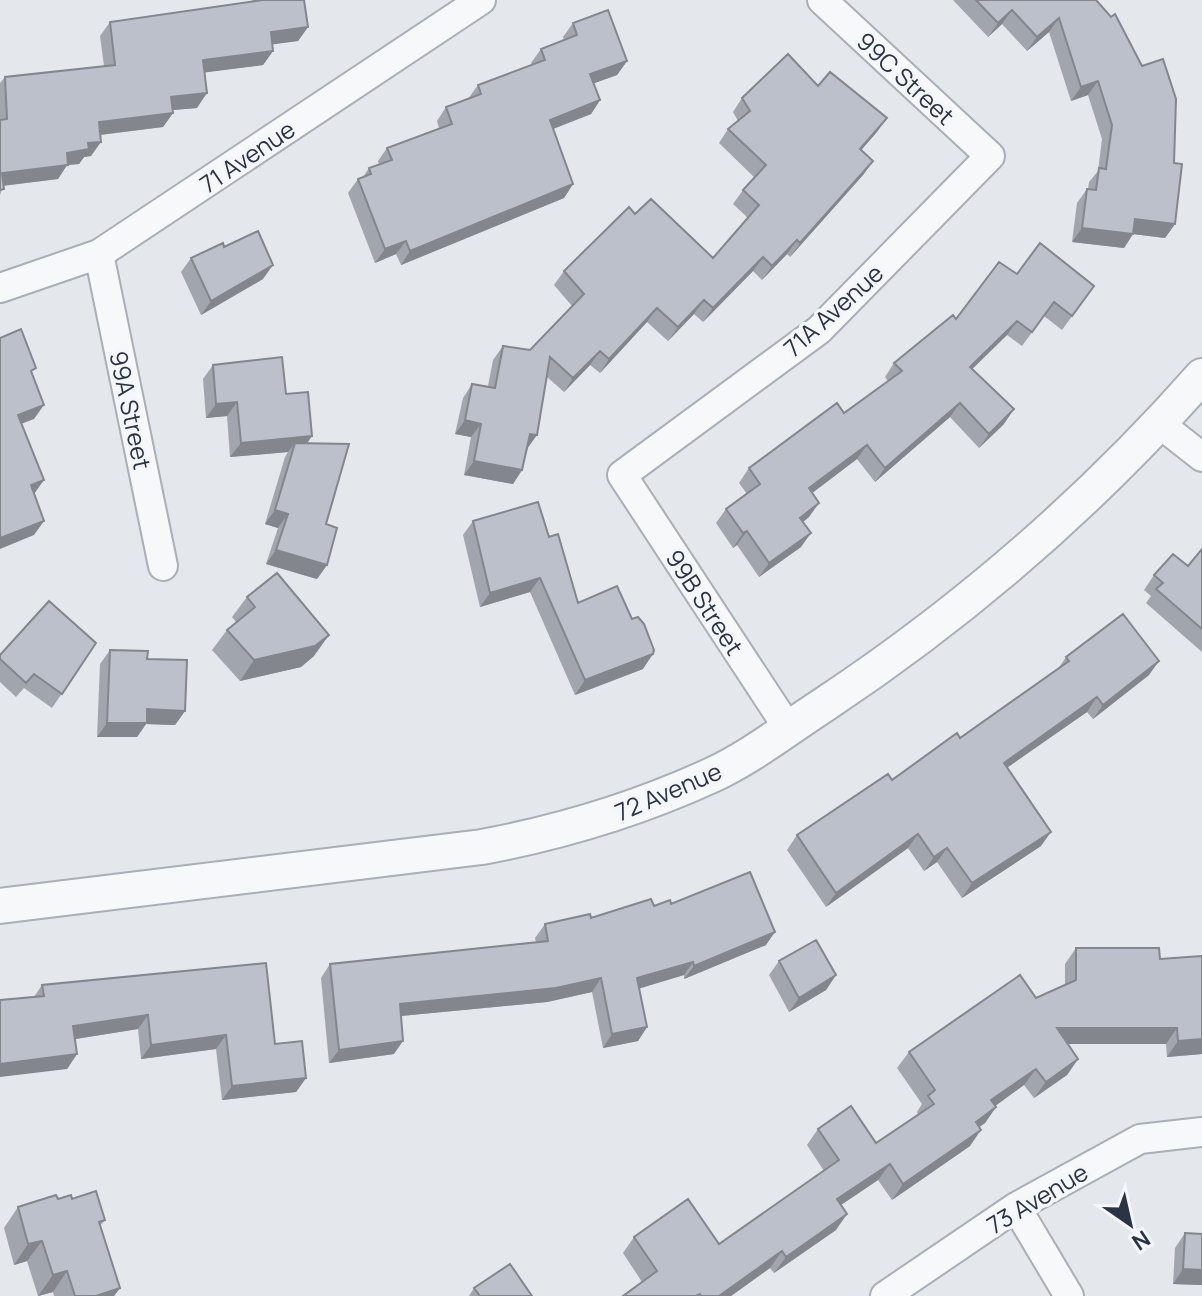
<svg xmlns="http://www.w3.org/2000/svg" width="1202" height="1296" font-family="Manrope,sans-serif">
<rect width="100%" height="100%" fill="#e4e7ec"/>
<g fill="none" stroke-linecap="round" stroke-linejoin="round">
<defs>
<path id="minor" d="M99,254l64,312
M0,288l99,-34 382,-254
M1160,424l42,33
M788,728l-166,-253 197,-145 171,-174 -168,-156
M1016,1207l53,89
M885,1296l131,-89 124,-68 62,-7"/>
<path id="tertiary" d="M0,906l482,-59c80,-15 156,-38 230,-72 39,-18 76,-47 113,-71 140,-93 265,-201 377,-328"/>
</defs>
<use href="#minor" stroke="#a9aeb7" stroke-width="32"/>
<use href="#tertiary" stroke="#a9aeb7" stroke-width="38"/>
<use href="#minor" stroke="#f7f8fa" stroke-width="28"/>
<use href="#tertiary" stroke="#f7f8fa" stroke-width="34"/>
</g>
<path fill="#a1a5ae" d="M252,0h52l4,27 -10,14 -26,3 1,7 -10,14 -58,7 -8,36 -25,2 1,3 -10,14 -62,8 -10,21 -7,1 -5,7 -12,1 -9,14 -55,7 -3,9v-112l5,-6 99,-11 -4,-30 10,-14 143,-20z
M953,0h143l78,163 1,61 -10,14 -32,-4 -9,14 -52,-6 5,-39 10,-14h1l1,-7 9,-11 4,-32 -14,-44 -17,6 -22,-69 -22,19 -25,-27 -14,13z
M573,23l54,38 -10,14 -23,8 6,17 -9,14 -38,15 20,55 -9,14 -163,67 -5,-11 -21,9 -27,-70 10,-14 5,-2 6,-9 10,-3 -1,-4 9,-13 52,-20 -2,-7 9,-14 22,-8 10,-14 54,-20 -1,-2 10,-14 23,-9 -1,-3z
M818,86l69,32 -26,32 12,11 -10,14 -73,82 -3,-3 -25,26 -9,-9 -50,51 -9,-8 -26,27 -21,-19 -47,51 -10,-8 -26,27 -17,-15 -25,93 -9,14 -49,-9 7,-38 -16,-3 8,-36 9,-14 16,2 5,-26 10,-14 27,4 42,-44 -18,-21 10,-14 71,-57 78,44 35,-40 -15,-14 10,-14 12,-12 -36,-35 9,-14 10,-8 -5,-9 9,-14z
M224,247l39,32 -62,36 -20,-43 10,-14z
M1017,274l77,12 -32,44 -18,-14 -22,30 -15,-11 -35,34 32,55 -25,24 -29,-31 -75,65 -18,-23 -45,34 -3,24 -6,5 -2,25 -42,30 -22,-32 -4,3 -17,-25 10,-14 21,-15 -8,-11 10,-15 95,-55 44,-32 -3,-4 9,-14z
M213,365l73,29 22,49 18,81 1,41 -10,14 -51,-15 12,-36 -13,-4 20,-67 3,-5 -58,5 -3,-41 -21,2 -3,-39z
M473,521l76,16 29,66 65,66 -68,26 -45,-103 -50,15 -17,-72z
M1202,549v103l-56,-49 5,-7 -7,-6 10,-15 34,-9z
M247,597l67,59 -13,11 -61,14 -28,-31 15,-20 9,-8 -4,-5z
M96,643l-44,65 -28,-20 -8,9 -16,-15v-27z
M110,650l37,9 38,52 -10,14 -29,-1 -9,13h-40l3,-73z
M1066,657l83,18 -56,44 -6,-7 -80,55 34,79 -79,52 -25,-36 -13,9 -16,-23 -82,59 -39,-57 10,-15 163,-97 98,-69z
M671,904l95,41 -82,34v-4l-45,13 8,39 -9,14 -35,7 -11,-56 -45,10 -146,14 -7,38 -65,9 -8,-85 9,-14 206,-22 -1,-4 10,-14 46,-6 63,-12z
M1076,948l84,11 42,-3v98l-35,3 -1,-13h-98l10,15 -11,16 -33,23 -10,-13 -29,21 1,1 -11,16 -6,4 -9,19 -78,54 -14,-20 -37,25 -5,25 -62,43 -4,-5 -39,28h-108l19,-14 -19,-29 11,-16 85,7 105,-73 -17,-26 11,-16 58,14 42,-29 -1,-2 5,-8 -25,-36 12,-16 156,-67v-21z
M779,961l57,14 -10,15 -37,22 -20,-37z
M42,985l233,59 31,34 -10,14 -74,8 -6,-51 -75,10 -3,-30 -63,10 2,15 -10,15 -33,-72z
M58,1199h14l33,21 -5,6 20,62 -6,8h-60l-1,-4 -15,4 -11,-35 -13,4 -10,-37 14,-21z
M1185,1233l17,1v51l-29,-1 2,-36z
M474,1288l58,8h-63z"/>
<path fill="#83868d" d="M1012,10l-10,14 -14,13 10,-14z
M1059,18l-10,14 -22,19 10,-14z
M308,27l-10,14 -37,5 10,-14z
M273,51l-10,14 -70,9 10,-14z
M627,61l-10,14 -36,13 9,-14z
M1098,81l-10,14 -17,6 10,-14z
M207,93l-10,15 -36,3 10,-14z
M600,100l-9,14 -51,20 10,-14z
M173,113l-10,14 -74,9 10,-14z
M887,118l-10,14 -27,31 10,-14z
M101,142l-10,14 -7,1 -5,7 -12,1 -9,14 -58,7 2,-13 65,-20 21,-10z
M873,161l-10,14 -73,82 10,-14z
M573,184l-9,14 -163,67 9,-14z
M1135,219l40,5 -10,14 -32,-4 -9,14 -52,-6 10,-14z
M797,240l-10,14 -25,26 10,-14z
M406,241l-10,13 -21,9 10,-14z
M763,257l-10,14 -50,51 10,-14z
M273,265l-10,14 -62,36 10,-14z
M704,300l-10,14 -26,27 10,-14z
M657,308l-10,14 -47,51 9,-14z
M1017,321l-10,14 -47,46 10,-14z
M600,351l-10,14 -26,27 9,-14z
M237,402l-10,14 -21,2 10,-14z
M960,403l-10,14 -75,65 10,-14z
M44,405l-10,14 -26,10 10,-14z
M1014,409l-10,15 -25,24 10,-14z
M465,420l16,4 -10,13 -16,-3z
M530,434l7,1 -10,14z
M312,436l-10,15 -7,-8 -7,9 -58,5 11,-14z
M867,445l-10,14 -58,44 10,-15z
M474,461l48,9 -9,14 -49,-9z
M44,480l-10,14 -3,-9z
M819,503l-10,14 -19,15 10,-14z
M275,510l13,4 -10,14 -13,-4z
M44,521l-10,14 -34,14v-11z
M747,531l-10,14 -4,3 10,-15z
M811,533l-10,14 -42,30 10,-14z
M276,550l51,15 -10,14 -51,-15z
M540,578l-10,14 -50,15 10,-14z
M329,635l-15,21 -13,11 -61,14 14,-21z
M653,654l-10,15 -68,26 10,-15z
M1159,661l-10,14 -56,44 10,-14z
M1097,697l-10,15 -93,65 10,-14z
M147,709l38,2 -10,14 -29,-1 -9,13h-40l10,-14z
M1051,832l-10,14 -79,52 10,-15z
M918,834l-10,14 -82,59 10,-14z
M947,848l-10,14 -13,9 10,-14z
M775,932l-9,13 -82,34 10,-13z
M693,962l-9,13 -56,17 9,-14z
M836,975l-10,15 -37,22 10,-14z
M601,978l-9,14 -45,10 -157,15 10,-13z
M148,1015l-10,14 -75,12 10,-15z
M647,1027l-9,14 -35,7 9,-14z
M1057,1028h120l-11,16h-121z
M226,1035l-10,14 -75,10 10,-14z
M1202,1039v15l-35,3 11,-16z
M403,1041l-9,13 -65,9 10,-13z
M77,1054l-10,15 -67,8v-13z
M1078,1059l-11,16 -33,23 12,-16z
M1036,1069l-12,16 -44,32 11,-17z
M306,1078l-10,14 -74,8 10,-14z
M996,1107l-11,16 -21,15 12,-16z
M981,1130l-11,16 -78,54 11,-16z
M890,1164l-12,16 -52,35 11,-16z
M847,1214l-11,16 -62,43 12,-16z
M42,1241l-15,20 -13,4 14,-21z
M782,1251l-12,17 -39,28h-12z
M1183,1269l19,1v15l-29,-1z
M67,1271l-14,21 -15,4 15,-21z
M120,1288l-6,8h-18z"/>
<path fill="#bbc0ca" stroke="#83868d" stroke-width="2" d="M263,0h41l4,27 -37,5 2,19 -70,9 4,33 -36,4 2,16 -74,9 2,20 -13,1 1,6 -22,4 1,12 -66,8 2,16 -4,1v-70l7,-1 -2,-42 110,-12 -5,-43z
M976,0h120l15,17 4,-3 27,52 21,-7 13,40 -2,64 8,1 -7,60 -40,-5 -2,15 -51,-6 5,-39 9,1 3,-22 7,1 6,-44 -14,-44 -17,6 -22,-69 -22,19 -25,-27 -14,13z
M608,10l19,51 -37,13 10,26 -50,20 23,64 -163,67 -4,-10 -21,8 -27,-70 13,-5 -2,-6 23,-8 -5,-12 65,-24 -6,-17 35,-13 -3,-9 67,-25 -4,-11 36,-14 -4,-12z
M788,54l30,32 12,-14 57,46 -27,31 13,12 -73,82 -3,-3 -25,26 -9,-9 -50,51 -9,-8 -26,27 -21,-19 -48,51 -9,-8 -27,27 -23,-21 -13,78 -7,-1 -8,36 -48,-9 7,-37 -16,-4 7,-36 23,4 8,-42 27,4 54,-56 -20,-23 65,-64 6,7 16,-15 62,59 46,-53 -16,-15 23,-25 -38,-36 22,-18 -8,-13z
M258,231l15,34 -62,36 -20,-43 32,-15 1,4z
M1040,243l54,43 -22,30 -18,-14 -22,30 -15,-11 -47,46 44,42 -25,25 -29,-31 -75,65 -18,-23 -58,43 10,15 -19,15 11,15 -42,30 -22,-32 -4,2 -17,-24 34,-25 -11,-16 88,-65 7,10 58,-42 -8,-8 59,-48 3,4 43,-57 18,12z
M21,329l15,39 -5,3 13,34 -26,10 26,65 -13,5 13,36 -44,17v-200z
M282,357l4,37 22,-2 4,44 -71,7 -4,-41 -21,2 -3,-39z
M295,443l54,1 -23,80 11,4 -10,37 -51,-15 12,-36 -13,-4z
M538,502l11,35 9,-3 20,69 39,-17 15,33 6,-2 6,7 10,26 -1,4 -68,26 -45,-102 -50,15 -17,-72z
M1202,549v80l-46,-40 7,-6 -9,-8 19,-21 15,12z
M277,573l52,62 -14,11 -61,14 -27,-30 28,-23 -8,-10z
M49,601l47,42 -34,51 -28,-20 -8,9 -26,-24v-4z
M1123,614l36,47 -56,44 -6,-8 -93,66 47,69 -79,51 -25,-35 -13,9 -16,-23 -82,59 -39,-58 91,-61 4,6 65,-47 3,5 109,-77 -3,-4z
M110,650l38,1 -1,8 40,1 -2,51 -38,-2v14h-40z
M750,872l25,60 -81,34 -1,-4 -56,16 10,49 -35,7 -11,-56 -45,10 -156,16 3,37 -64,9 -9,-86 218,-23 -3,-17 45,-10 1,4 60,-19 3,7 16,-6 1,4z
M816,940l20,35 -37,23 -20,-37z
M1076,948h83l1,11 42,-3v83l-24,2 -1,-13h-120l21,31 -32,23 -10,-13 -45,31 5,7 -20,15 5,8 -78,54 -13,-20 -53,35 10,15 -61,43 -4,-6 -63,45h-18l-1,-2 -4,2h-73l34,-25 -23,-34 54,-38 31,45 120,-84 -21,-31 33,-23 25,37 58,-39 -6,-8 7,-6 -26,-38 111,-77 16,23 40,-18z
M266,963l9,81 27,-3 4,37 -74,8 -6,-51 -75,10 -3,-30 -75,11 4,28 -77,10v-64l44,-4 -2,-11z
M96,1191l9,29 -6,2 21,66 -24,8h-21l-8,-25 -14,4 -11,-34 -14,3 -10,-37 38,-12 2,4 13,-4 1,4z
M1185,1233l17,1v36l-19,-1z
M510,1264l22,32h-52l-6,-8z"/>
<g text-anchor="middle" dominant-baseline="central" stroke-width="7" stroke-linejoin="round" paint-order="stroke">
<g font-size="24" fill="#2b3445" stroke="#f4f6f9">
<text transform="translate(906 78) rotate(43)">99C Street</text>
<text transform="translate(247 156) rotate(-34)">71 Avenue</text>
<text transform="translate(833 310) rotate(-42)">71A Avenue</text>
<text transform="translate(131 410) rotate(78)">99A Street</text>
<text transform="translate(705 602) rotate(57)">99B Street</text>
<text transform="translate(668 791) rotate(-23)">72 Avenue</text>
<text transform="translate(1037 1198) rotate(-31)">73 Avenue</text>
</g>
</g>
<g transform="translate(1130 1224) rotate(146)" stroke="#f4f6f9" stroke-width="6" paint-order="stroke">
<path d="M0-6L14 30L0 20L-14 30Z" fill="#2b3445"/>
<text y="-12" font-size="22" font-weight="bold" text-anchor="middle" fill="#2b3445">N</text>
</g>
</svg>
